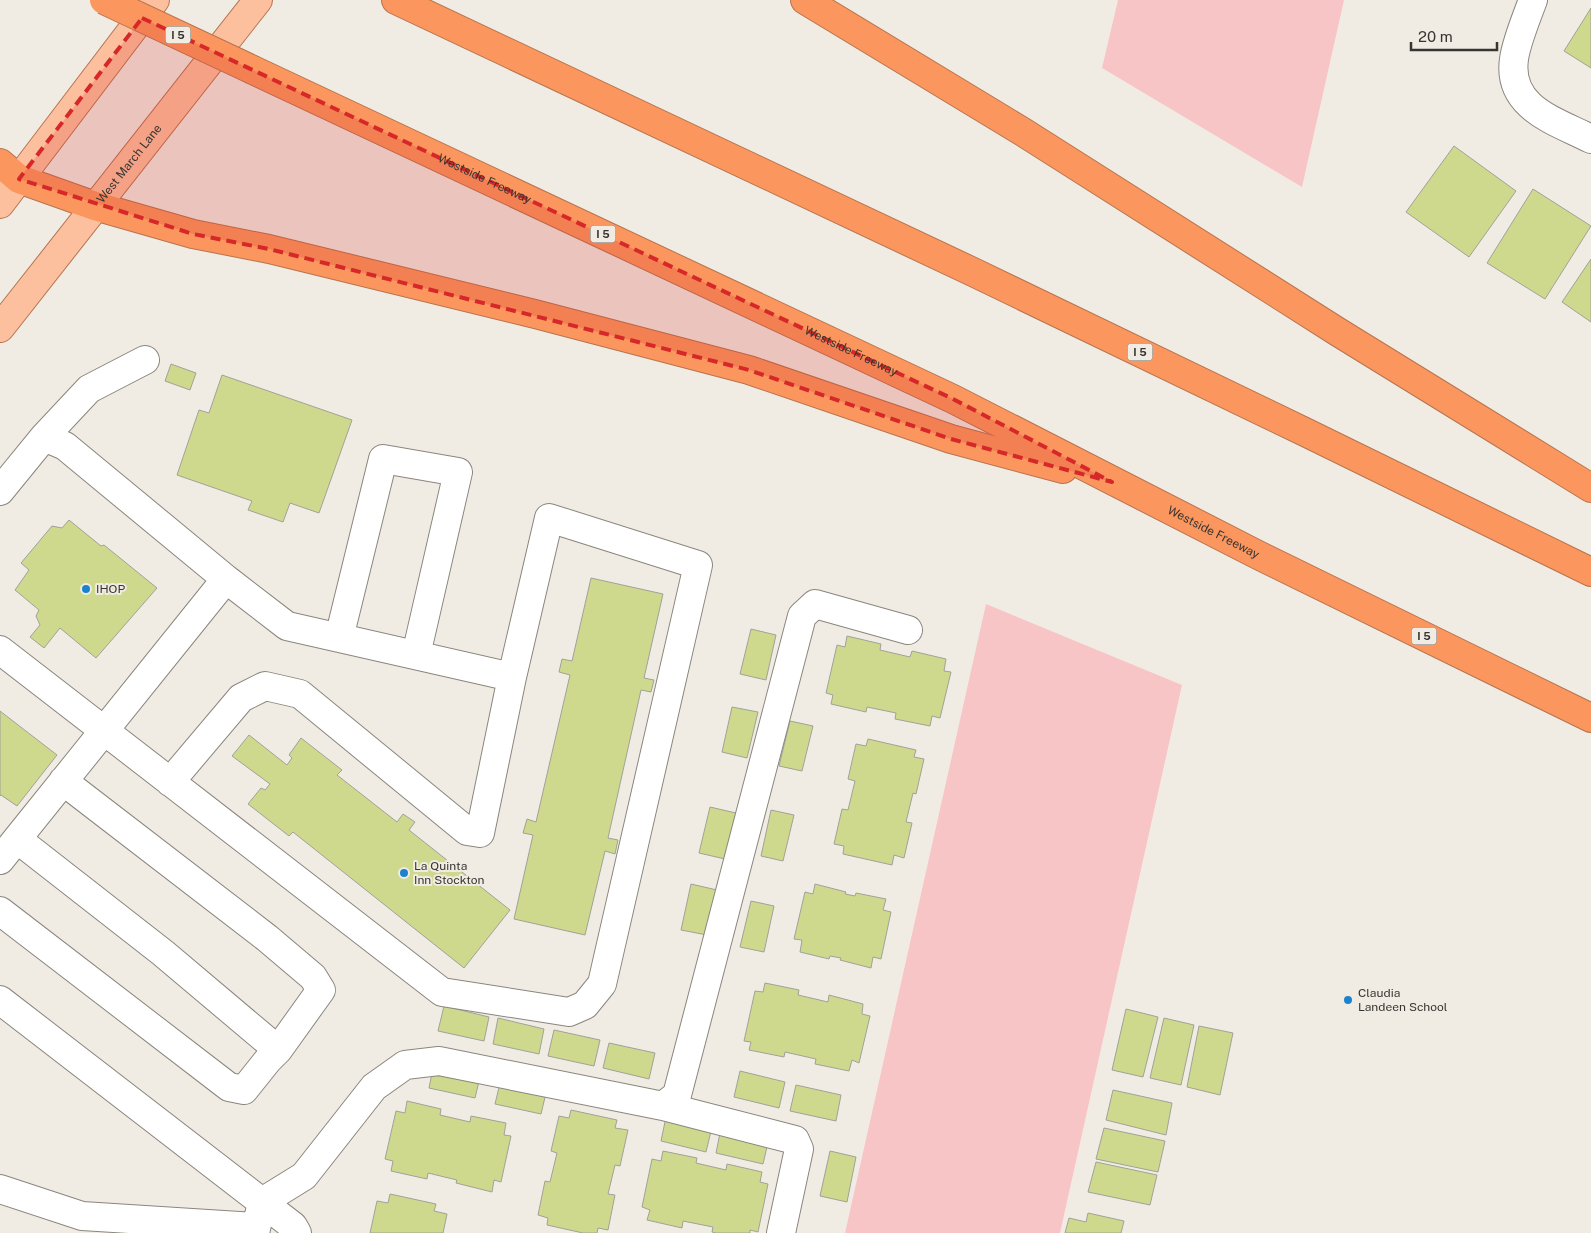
<svg xmlns="http://www.w3.org/2000/svg" width="1591" height="1233" font-family="'Public Sans',sans-serif">
<rect width="100%" height="100%" fill="#f1ece3"/>
<path fill="#f8c5c7" d="M1118,0h226l-42,187 -200,-119z
M986,604l196,81 -122,548h-215z"/>
<path fill="#ced98d" stroke="#a0a299" d="M1591,8v60l-27,-17z
M1454,146l62,45 -47,66 -63,-45z
M1533,189l58,37 -46,73 -58,-36z
M1591,259v63l-29,-20z
M171,364l25,9 -6,17 -25,-9z
M222,375l130,45 -33,93 -29,-10 -7,19 -35,-12 4,-9 -75,-26 22,-65 10,3z
M69,520l32,26 3,-1 53,43 -61,70 -36,-30 -16,20 -14,-11 10,-12 -4,-9 3,-6 -24,-20 14,-20 -8,-7 31,-37 10,2z
M591,578l72,16 -19,84 10,2 -3,12 -10,-2 -33,148 10,2 -3,14 -10,-3 -20,84 -71,-16 19,-84 -10,-2 4,-14 9,3 34,-147 -11,-3 3,-13 10,2z
M751,629l25,6 -10,45 -26,-6z
M847,636l34,8 -1,6 30,7 2,-6 34,8 -2,12 7,1 -11,46 -8,-2 -2,10 -35,-7 1,-6 -29,-6 -1,5 -35,-8 2,-9 -7,-2 11,-48 8,2z
M732,707l26,5 -11,46 -25,-6z
M0,711l57,44 -40,51 -16,-11 -1,1z
M790,721l23,5 -11,45 -23,-5z
M249,735l38,30 5,-7 -3,-3 12,-17 41,32 -5,5 60,47 6,-8 12,8 -6,8 101,80 -46,58 -171,-136 -4,4 -41,-32 13,-16 4,2 5,-6 -38,-28z
M868,739l48,11 -2,7 10,2 -8,35 -3,-1 -7,29 6,1 -8,35 -10,-3 -2,10 -49,-11 1,-8 -10,-2 8,-35 6,1 7,-29 -7,-2 8,-35 10,2z
M710,807l26,6 -11,46 -26,-6z
M771,810l23,5 -11,46 -22,-5z
M691,884l26,6 -10,45 -26,-5z
M815,884l31,8 -1,2 10,2 1,-3 30,6 -3,11 8,2 -10,47 -8,-2 -2,11 -31,-8 1,-2 -11,-2 -1,3 -29,-7 2,-12 -8,-1 11,-47 8,2z
M751,901l23,5 -10,46 -24,-5z
M765,983l34,7 -1,5 30,7 1,-7 34,9 -1,10 8,2 -11,47 -7,-3 -3,11 -34,-7 1,-5 -31,-7 -1,5 -35,-7 2,-8 -7,-1 11,-50 8,1z
M444,1006l45,11 -5,24 -46,-10z
M1126,1009l32,8 -15,60 -31,-7z
M498,1018l46,11 -5,25 -46,-10z
M1164,1018l30,7 -13,60 -31,-7z
M1199,1026l34,7 -13,62 -33,-8z
M554,1030l46,10 -6,26 -46,-10z
M609,1043l46,10 -6,26 -46,-11z
M434,1063l47,10 -6,25 -46,-10z
M740,1071l45,11 -6,26 -45,-11z
M501,1079l46,10 -6,25 -46,-10z
M796,1085l45,10 -5,26 -46,-10z
M1113,1090l59,13 -6,32 -60,-15z
M407,1101l34,8 -1,6 30,7 1,-6 35,7 -2,12 7,1 -10,46 -7,-2 -2,12 -36,-9 1,-3 -29,-7 -1,6 -36,-8 2,-10 -8,-2 11,-48 9,2z
M571,1110l46,10 -2,8 13,2 -8,36 -5,-1 -7,29 7,1 -7,35 -10,-2 -1,5h-14l-36,-8 1,-7 -10,-3 7,-34 5,1 7,-29 -6,-2 8,-35 10,2z
M666,1117l46,10 -6,25 -45,-11z
M721,1128l48,10 -6,26 -47,-11z
M1104,1128l61,13 -7,31 -62,-13z
M663,1151l34,7 -1,5 30,7 1,-6 35,8 -2,10 8,2 -10,48 -8,-2v3h-34l-4,-1 1,-5 -30,-6 -1,7 -35,-8 3,-10 -8,-3 10,-48 9,2z
M830,1151l26,6 -9,45 -27,-6z
M1096,1162l61,13 -7,30 -62,-13z
M390,1194l46,10 -2,7 13,3 -4,19h-73l7,-32 11,2z
M1088,1213l36,8 -3,12h-56l4,-15 17,4z"/>
<g fill="none" stroke-linecap="round" stroke-linejoin="round">
<defs>
<path id="minor" d="M1533,0c-6,16 -17,43 -19,59 -7,49 42,62 77,80
M44,437l45,-48 56,-29
M0,491l44,-54 21,9 161,133
M339,638l44,-179 75,13 -42,183
M0,650l442,342 127,20 16,-7 17,-21 96,-419 -149,-47 -37,159 -225,-51 -61,-47 -226,281
M63,781l204,157 46,39 8,13 -43,60
M170,782l71,-84 24,-12 35,8 167,137 13,2 32,-156
M0,911l229,176 15,3 24,-30 10,-10 -115,-97 -146,-114
M0,1000l293,226 4,7
M663,1106l132,34 4,9 -18,84
M0,1189l82,27 174,11
M255,1233l7,-31 42,-26 70,-89 31,-22 34,-4 224,45 14,-11 125,-479 13,-12 93,26"/>
<g id="major">
<path d="M0,204l155,-204"/>
<path id="s1" d="M0,328l258,-328"/>
</g>
<g id="highway">
<path d="M396,0l577,272 334,161 284,139"/>
<path d="M805,0l218,132 315,200 253,156"/>
<path id="s2" d="M253,70l700,329 305,156 333,163"/>
<path d="M0,163l19,16 76,27 98,28 76,15 266,65 214,56 202,69 112,30"/>
</g>
</defs>
<use href="#minor" stroke="#8a867e" stroke-width="30"/>
<use href="#major" stroke="#b6744f" stroke-width="30"/>
<use href="#highway" stroke="#b6744f" stroke-width="30"/>
<use href="#minor" stroke="#fff" stroke-width="28"/>
<use href="#major" stroke="#fcc09e" stroke-width="28"/>
<use href="#highway" stroke="#fa965e" stroke-width="28"/>
<defs>
<path id="highway-bridge" d="M104,0l149,70"/>
</defs>
<use href="#highway-bridge" stroke="#b6744f" stroke-width="30" stroke-linecap="butt"/>
<use href="#highway-bridge" stroke="#fa965e" stroke-width="28"/>
</g>
<path fill="#d62828" fill-opacity="0.2" stroke="#d62828" stroke-width="4" stroke-dasharray="10 6" stroke-linejoin="round" d="M142,18l811,381 159,83 -161,-43 -202,-69 -480,-121 -76,-15 -174,-55z"/>
<g fill="#1d82cd" stroke="#f1ece3" stroke-width="2">
<circle cx="86" cy="589" r="5"/>
<circle cx="404" cy="873" r="5"/>
<circle cx="1348" cy="1000" r="5"/>
</g>
<g text-anchor="middle" dominant-baseline="central" stroke-width="4" stroke-linejoin="round" paint-order="stroke">
<g fill="#f1ece3" stroke="#6f6c67" stroke-width="1">
<rect x="165.5" y="26.5" width="25" height="17" rx="4"/>
<rect x="590.5" y="225.5" width="25" height="17" rx="4"/>
<rect x="1127.5" y="343.5" width="25" height="17" rx="4"/>
<rect x="1411.5" y="627.5" width="25" height="17" rx="4"/>
</g>
<g font-size="11" font-weight="bold" fill="#373532">
<text x="178" y="35">I 5</text>
<text x="603" y="234">I 5</text>
<text x="1140" y="352">I 5</text>
<text x="1424" y="636">I 5</text>
</g>
<g font-size="12" fill="#373532" stroke="#f1ece3">
<text stroke="none"><textPath href="#s1" startOffset="209">West March Lane</textPath></text>
<text stroke="none"><textPath href="#s2" startOffset="256">Westside Freeway</textPath></text>
<text stroke="none"><textPath href="#s2" startOffset="661">Westside Freeway</textPath></text>
<text stroke="none"><textPath href="#s2" startOffset="1066">Westside Freeway</textPath></text>
</g>
<g font-size="12" fill="#373532" stroke="#f1ece3" text-anchor="start">
<text x="96" y="589">IHOP</text>
<text x="414" y="866">La Quinta<tspan x="414" dy="14">Inn Stockton</tspan></text>
<text x="1358" y="993">Claudia<tspan x="1358" dy="14">Landeen School</tspan></text>
</g>
</g>
<path d="M1411 42v8h86v-8" fill="none" stroke="#373532" stroke-width="2.5"/>
<text x="1418" y="42" font-size="15" fill="#373532" stroke="#f1ece3" stroke-width="4" paint-order="stroke">20 m</text>
</svg>
